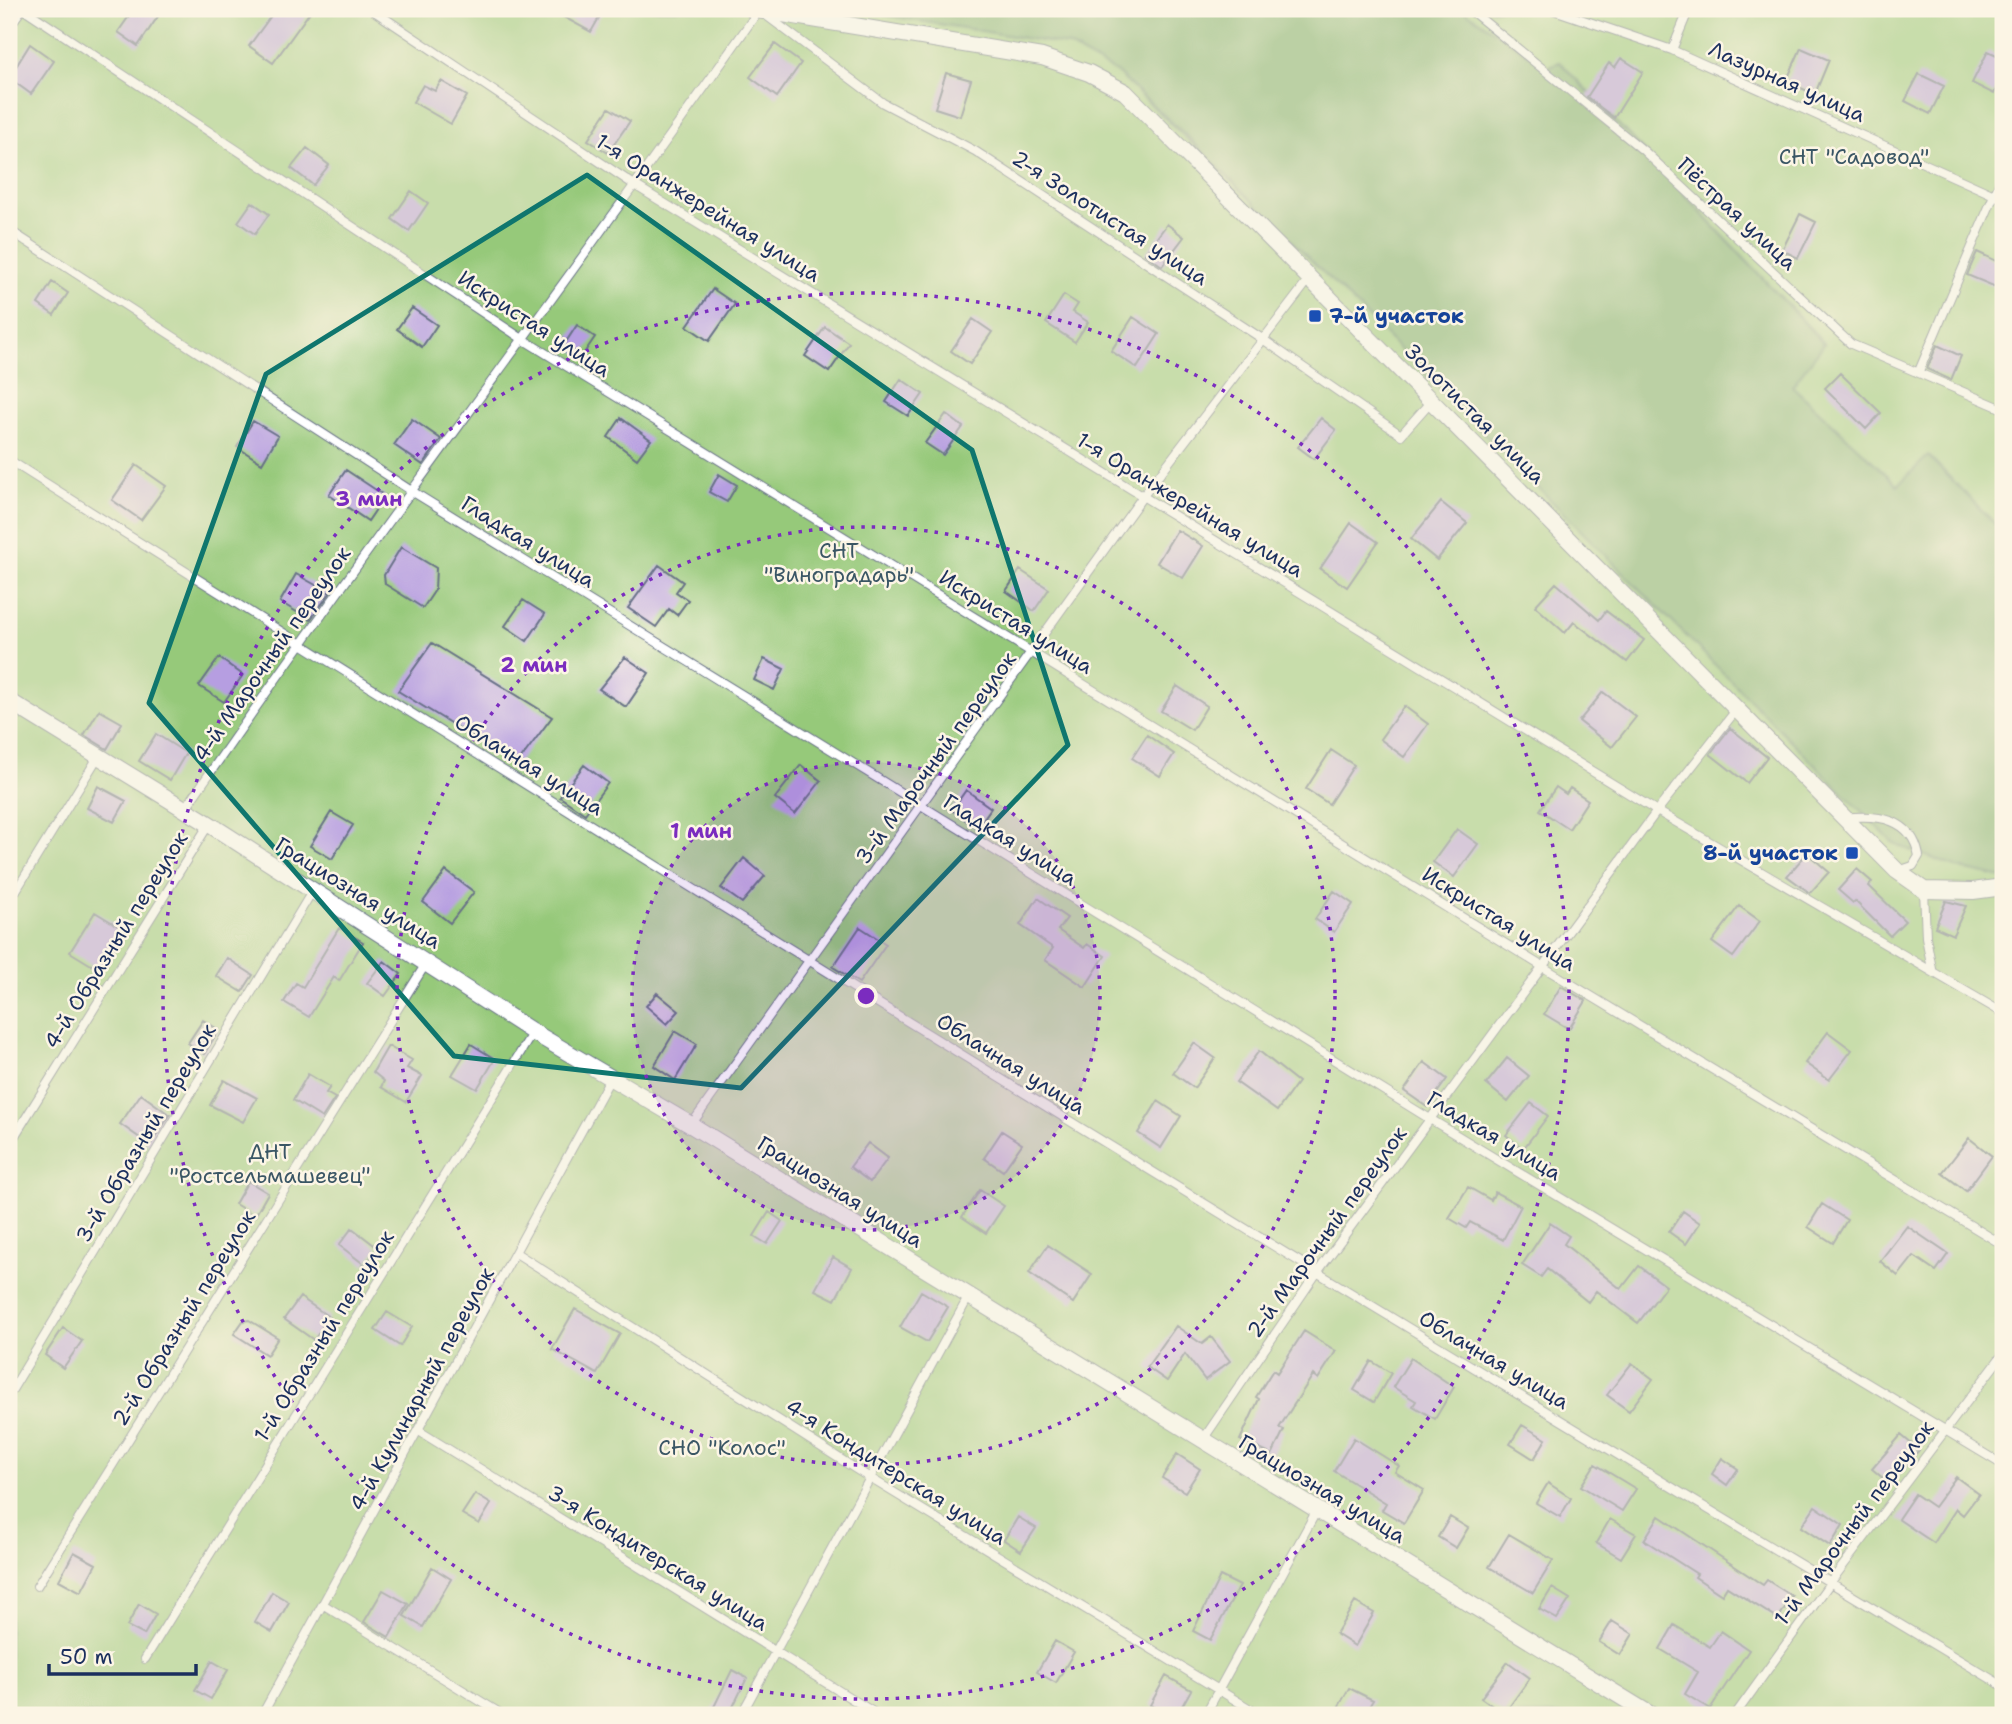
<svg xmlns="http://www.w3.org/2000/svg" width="2012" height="1724" font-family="'Shantell Sans',sans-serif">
<rect width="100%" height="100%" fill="#fcf5e5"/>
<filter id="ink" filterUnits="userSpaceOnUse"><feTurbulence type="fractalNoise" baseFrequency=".0143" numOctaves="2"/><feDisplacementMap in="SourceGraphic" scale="14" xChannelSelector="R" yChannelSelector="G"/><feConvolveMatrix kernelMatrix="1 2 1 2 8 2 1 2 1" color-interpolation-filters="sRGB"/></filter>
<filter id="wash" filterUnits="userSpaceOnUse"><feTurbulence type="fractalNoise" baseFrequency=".00686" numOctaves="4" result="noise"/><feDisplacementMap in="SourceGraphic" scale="28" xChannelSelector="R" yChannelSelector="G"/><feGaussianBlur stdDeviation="1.57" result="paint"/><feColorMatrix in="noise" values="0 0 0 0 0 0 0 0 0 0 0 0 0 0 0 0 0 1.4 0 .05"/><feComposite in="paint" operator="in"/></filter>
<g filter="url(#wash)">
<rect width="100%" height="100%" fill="#f3ecd4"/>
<path fill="#96c97a" stroke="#587c6c" stroke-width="2" d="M9,9h838l220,36 49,27 842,796 45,10v837h-1994z
M1462,9h541v523l-74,-76 -31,29 -106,-99 32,-43 -264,-281 -13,6z"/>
<path fill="#78ad6a" stroke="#4a6e64" stroke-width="2" d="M847,9h615l85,58 13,-5 264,282 -32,42 106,99 30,-29 75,76v346l-45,-10 -64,-24 -705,-706 -73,-66 -49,-27z"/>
<g id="blocks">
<path fill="#b69ee1" d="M134,9h29l-25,37 -20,-14z
M276,9h36l-39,54 -24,-17z
M549,9h55l-13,23z
M30,44l24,17 -23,33 -22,-16z
M775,44l26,19 -24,34 -27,-20z
M1801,48l28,12 -14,34 -29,-12z
M1988,51l15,7v17l-9,19 -22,-11z
M1621,58l22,14 -29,46 -27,-21 22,-34 6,4z
M946,73l25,7 -11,36 -25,-8z
M1919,74l25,12 -14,28 -25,-13z
M441,81l26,15 -16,28 -38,-22 10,-17 12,6z
M609,108l21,13 -22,32 -20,-13z
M307,148l22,17 -16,20 -22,-17z
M411,191l17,12 -19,28 -17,-12z
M252,202l17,12 -14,20 -17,-12z
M1800,214l16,8 -18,36 -16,-8z
M1167,224l17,13 -22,29 -17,-12z
M1977,252l26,12v26l-36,-15z
M52,282l16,11 -14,22 -16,-11z
M713,289l22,15 -26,37 -22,-15z
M1064,295l14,9 -5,8 15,10 -13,20 -29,-19z
M412,308l25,17 -15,22 -25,-18z
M1133,317l26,17 -22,34 -26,-17z
M973,319l19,13 -22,32 -19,-13z
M577,325l18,12 -13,19 -18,-11z
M825,327l24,16 -20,29 -24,-16z
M1937,345l24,11 -10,24 -24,-11z
M1840,373l41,40 -15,16 -41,-41z
M901,379l22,15 -15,22 -22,-14z
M946,414l17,13 -20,28 -18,-12z
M621,418l30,22 -14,19 -29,-22z
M1321,418l15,12 -22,29 -16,-12z
M412,419l29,20 -18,26 -29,-20z
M253,421l25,15 -16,27 -25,-16z
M136,465l30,21 -25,34 -29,-20z
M346,470l39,26 -17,25 -39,-26z
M719,474l18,11 -10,17 -18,-10z
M1441,502l26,21 -30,37 -26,-21z
M1351,523l27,19 -31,45 -27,-18z
M1177,530l26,16 -20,32 -26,-15z
M401,547l35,21 -1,22 -12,18 -38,-24 -1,-9z
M659,565l24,17 -7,10 12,8 -11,15 -8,-6 -13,18 -28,-19z
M1020,570l29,19 -15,22 -28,-20z
M296,574l34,19 -20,27 -30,-18z
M1556,583l43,37 7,-9 38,29 -17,22 -53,-40 -9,11 -30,-27z
M523,600l22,14 -18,27 -22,-15z
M432,643l120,74 -35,47 -119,-73z
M625,657l24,16 -23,34 -27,-18z
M219,658l24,17 -19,27 -25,-16z
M764,659l20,10 -10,21 -20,-10z
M1177,686l30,20 -15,24 -31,-19z
M1603,692l33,25 -24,30 -33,-26z
M1404,706l24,18 -24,33 -24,-18z
M99,710l23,13 -15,26 -23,-14z
M1730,728l37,29 -20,26 -37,-29z
M156,734l30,19 -16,27 -31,-19z
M1147,735l27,19 -14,22 -28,-18z
M1331,750l23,15 -25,39 -23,-15z
M584,765l24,18 -23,31 -25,-17z
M801,765l20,16 -26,33 -20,-16z
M98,786l28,15 -12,21 -27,-14z
M1556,787l10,7 4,-6 18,12 -19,29 -29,-19z
M966,790l25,18 -14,20 -25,-18z
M331,812l22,13 -21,34 -22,-13z
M1457,829l21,15 -24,33 -21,-15z
M1807,853l22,19 -19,21 -23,-17z
M744,858l21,18 -23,27 -21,-15z
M1857,869l15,13 -3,4 36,35 -15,15 -35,-35 -2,2 -15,-13z
M446,871l28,21 -24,31 -27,-21z
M1334,891l19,13 -19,28 -19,-13z
M1038,898l29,20 -9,12 26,18 3,-4 18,12 -20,31 -40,-27 8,-12 -33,-23z
M1946,901l20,5 -13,29 -18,-8z
M1739,906l21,15 -27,36 -21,-15z
M95,912l31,19 -25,40 -31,-19z
M860,927l26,17 -27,39 -26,-16z
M339,928l24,14 -24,39 -5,-4 -25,40 -25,-15 12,-19 7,4z
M227,958l26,17 -11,17 -26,-16z
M384,961l17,13 -16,22 -18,-13z
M1561,986l25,15 -17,28 -25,-15z
M657,993l22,18 -12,13 -21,-18z
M203,1020l16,10 -15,24 -16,-11z
M675,1031l22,13 -22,36 -21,-14z
M1828,1032l24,18 -23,30 -24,-17z
M1194,1043l21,15 -21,30 -21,-15z
M471,1044l24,15 -18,30 -25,-14z
M388,1046l24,14 -5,8 15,8 -16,26 -25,-15 3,-6 -11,-9z
M1259,1051l39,31 -21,29 -41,-29z
M1507,1058l22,18 -21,26 -22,-18z
M1424,1062l23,17 -20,28 -23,-16z
M308,1074l22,13 -4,6 9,5 -13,20 -29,-18z
M224,1080l33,18 -14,24 -33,-17z
M141,1094l29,21 -20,30 -30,-21z
M1158,1101l23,15 -20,32 -23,-15z
M1531,1103l17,13 -25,33 -17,-14z
M1002,1131l20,13 -19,27 -19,-13z
M1969,1138l23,18 -26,35 -24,-18z
M868,1143l20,15 -18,24 -20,-15z
M248,1181l20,12 -13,23 -20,-12z
M1468,1187l23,13 4,-8 26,14 -18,34 -33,-18 -4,6 -17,-10z
M980,1190l24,16 -18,27 -24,-16z
M1822,1204l25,16 -14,23 -25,-16z
M1683,1211l17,12 -14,21 -17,-12z
M769,1212l13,9 -15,23 -13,-8z
M1550,1223l19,13 -5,8 57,45 18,-23 27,20 -28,37 -42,-32 -8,11 -41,-33 -6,8 -19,-12z
M1907,1226l41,28 -12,17 -22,-15 -16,20 -18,-15z
M352,1228l26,20 -13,17 -26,-20z
M1048,1245l44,29 -19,29 -44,-30z
M833,1257l19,11 -17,32 -20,-10z
M921,1291l27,16 -21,35 -27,-15z
M300,1297l29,20 -15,23 -30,-21z
M575,1309l45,25 -23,40 -45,-25z
M387,1312l25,15 -12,19 -25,-16z
M249,1320l29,18 -11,17 -33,-21 9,-13z
M1176,1326l26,18 9,-7 19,24 -25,19 -20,-26 -18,27 -20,-14z
M63,1328l19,13 -19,27 -18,-13z
M1304,1331l32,20 -18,28 -5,-4 -34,53 5,2 -12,25 -32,-15 19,-41 -3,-2 17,-27 4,3z
M1411,1358l43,29 -19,32 -22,-13 3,-5 -23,-14z
M1371,1361l20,12 -17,29 -20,-12z
M1632,1363l21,16 -24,32 -22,-16z
M1522,1425l24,14 -12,20 -24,-15z
M1901,1435l18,15 -29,34 -18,-15z
M1354,1438l45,28 -4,6 29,18 -20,33 -22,-13 4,-7 -52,-32z
M1177,1454l23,15 -15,23 -23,-14z
M1722,1458l16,11 -11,16 -15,-11z
M1595,1464l41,25 -14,22 -41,-25z
M1956,1477l23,17 -16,21 -7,-6 -22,34 -36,-24 17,-25 19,13z
M1548,1483l23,15 -11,19 -24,-14z
M475,1494l16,10 -12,20 -17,-10z
M1815,1506l28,19 -13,21 -29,-19z
M1659,1516l104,69 4,-5 25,16 -14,23 -51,-32 -5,8 -27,-18 2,-3 -53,-34z
M1018,1517l18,11 -15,23 -17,-11z
M1450,1517l18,11 -12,20 -18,-11z
M1610,1519l26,15 -15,24 -25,-15z
M1509,1534l44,26 -20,33 -44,-26z
M74,1552l22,12 -15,28 -22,-12z
M432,1567l19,12 -28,48 -19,-11z
M1220,1576l20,10 -30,54 -17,-9z
M1552,1588l18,11 -13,20 -18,-10z
M383,1590l25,14 -19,33 -25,-15z
M272,1592l17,10 -17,30 -17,-10z
M1355,1602l19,11 -19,33 -19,-12z
M139,1604l17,10 -12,21 -17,-9z
M1612,1621l21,13 -13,21 -21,-13z
M1674,1625l36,22 11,-16 28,19 -39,59 -25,-15 13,-22 -38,-23z
M1055,1641l19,11 -18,31 -19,-11z
M212,1661l16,9 -17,29 -16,-9z
M1508,1662l22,16 -26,36 -23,-16z
M732,1670l15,8 -18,37h-19z
M1166,1676l25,14 -14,25h-9l-18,-10z
M1349,1688l24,12 -9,15h-30z"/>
</g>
</g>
<g filter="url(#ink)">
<use href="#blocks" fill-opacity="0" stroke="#677187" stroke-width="2"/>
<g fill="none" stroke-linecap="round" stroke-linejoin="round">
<defs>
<path id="service" d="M24,9l500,331 1019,627 460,278
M371,9l265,177 1021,625 346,202
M1469,9l175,142 207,193 152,65
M1551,9l121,41 331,149
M9,27l13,-18
M1672,50l17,-41
M9,230l401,260 1020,629 573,346
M1919,371l84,-197
M9,460c659,417 1324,826 1994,1226
M185,809c186,-270 386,-530 574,-799l124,93 92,48 286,187 140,97 31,-35
M1844,818c34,-4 68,0 75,38l-6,10 -15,5
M1924,890l2,47 6,32
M9,902l89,-145
M691,1125l452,-629 168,-219
M9,1145l200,-321
M516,1253l354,225 390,237
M9,1395l304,-505
M419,1431l459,284
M1202,1441l114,-167 341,-463 80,-102
M37,1586l390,-624
M324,1605l179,110
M145,1659l388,-627
M262,1715l349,-638
M741,1715l228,-419
M1205,1715l112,-205
M1735,1715l95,-132 173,-229"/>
<path id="minor" d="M752,9l290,48 47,16 36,19 772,779 27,19 49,1 30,-4
M9,701l200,123 324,208 158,93 960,590"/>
</defs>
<use href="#service" stroke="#677187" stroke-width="10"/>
<use href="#minor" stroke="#677187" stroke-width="18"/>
<use href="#service" stroke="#fff" stroke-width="8"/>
<use href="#minor" stroke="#fff" stroke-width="16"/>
</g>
</g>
<path d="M0 0H2012V1724H0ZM587,175l385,275 96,295 -327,343 -287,-32 -305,-353 117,-329z" fill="#f3ecd4" fill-opacity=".55" fill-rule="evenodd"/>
<path fill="none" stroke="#0f766e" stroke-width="5" stroke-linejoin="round" d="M587,175l385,275 96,295 -327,343 -287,-32 -305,-353 117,-329z"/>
<circle cx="866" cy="996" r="234" fill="#7b2cbf" fill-opacity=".12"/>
<g fill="none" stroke="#7b2cbf" stroke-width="3.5" stroke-dasharray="3.5 7">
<circle cx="866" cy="996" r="234"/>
<circle cx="866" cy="996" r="469"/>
<circle cx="866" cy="996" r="703"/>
</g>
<g fill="#1a4fb4" stroke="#fcf5e5" stroke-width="2.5">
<rect x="1308" y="309" width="14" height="14" rx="3.5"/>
<rect x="1845" y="846" width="14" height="14" rx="3.5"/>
</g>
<g text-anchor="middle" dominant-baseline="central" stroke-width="5" stroke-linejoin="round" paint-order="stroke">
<g font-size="21" fill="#1b2f5e" stroke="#fcf5e5">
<text transform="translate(1787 82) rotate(24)">Лазурная улица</text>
<text transform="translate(708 208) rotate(32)">1-я Оранжерейная улица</text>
<text transform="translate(1737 214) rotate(43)">Пёстрая улица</text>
<text transform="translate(1110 218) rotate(33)">2-я Золотистая улица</text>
<text transform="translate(534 324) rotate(33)">Искристая улица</text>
<text transform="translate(1475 414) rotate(45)">Золотистая улица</text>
<text transform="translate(1190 505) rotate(31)">1-я Оранжерейная улица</text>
<text transform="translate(528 542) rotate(32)">Гладкая улица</text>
<text transform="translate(1016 622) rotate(32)">Искристая улица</text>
<text transform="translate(272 654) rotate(-55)">4-й Марочный переулок</text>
<text transform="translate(936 758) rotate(-54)">3-й Марочный переулок</text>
<text transform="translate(529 765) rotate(32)">Облачная улица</text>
<text transform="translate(1010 840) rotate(32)">Гладкая улица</text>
<text transform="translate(358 893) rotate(32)">Грациозная улица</text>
<text transform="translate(1499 919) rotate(32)">Искристая улица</text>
<text transform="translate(116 940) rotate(-58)">4-й Образный переулок</text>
<text transform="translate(1011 1064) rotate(32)">Облачная улица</text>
<text transform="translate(146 1133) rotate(-59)">3-й Образный переулок</text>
<text transform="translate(1494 1136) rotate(31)">Гладкая улица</text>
<text transform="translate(840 1192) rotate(32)">Грациозная улица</text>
<text transform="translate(1327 1232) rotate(-54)">2-й Марочный переулок</text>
<text transform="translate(184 1318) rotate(-58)">2-й Образный переулок</text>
<text transform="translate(324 1336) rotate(-58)">1-й Образный переулок</text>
<text transform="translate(1494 1360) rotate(31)">Облачная улица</text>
<text transform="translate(422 1389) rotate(-61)">4-й Кулинарный переулок</text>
<text transform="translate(896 1472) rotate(32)">4-я Кондитерская улица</text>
<text transform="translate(1322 1489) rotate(31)">Грациозная улица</text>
<text transform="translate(1854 1523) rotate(-53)">1-й Марочный переулок</text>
<text transform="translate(658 1558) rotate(32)">3-я Кондитерская улица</text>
</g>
<g font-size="21" fill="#3a5665" stroke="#fcf5e5">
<text x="1854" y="157">СНТ "Садовод"</text>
<text x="839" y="551">СНТ<tspan x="839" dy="24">"Виноградарь"</tspan></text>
<text x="270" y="1152">ДНТ<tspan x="270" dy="24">"Ростсельмашевец"</tspan></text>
<text x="722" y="1448">СНО "Колос"</text>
</g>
<g font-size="21" font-weight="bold" fill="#164399" stroke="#fcf5e5" text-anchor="start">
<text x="1329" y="316">7-й участок</text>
<text x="1838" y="853" text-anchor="end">8-й участок</text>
</g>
</g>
<circle cx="866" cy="996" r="10" fill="#7b2cbf" stroke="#fcf5e5" stroke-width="3.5"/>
<g font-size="21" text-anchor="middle" font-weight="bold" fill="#7b2cbf" stroke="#fcf5e5" stroke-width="5" stroke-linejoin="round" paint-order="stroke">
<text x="369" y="506">3 мин</text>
<text x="534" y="672">2 мин</text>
<text x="701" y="838">1 мин</text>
</g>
<rect width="2012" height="1724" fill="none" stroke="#fcf5e5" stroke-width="35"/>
<path d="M49 1664v10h147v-10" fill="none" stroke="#1b2f5e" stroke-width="3.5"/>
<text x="60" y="1664" font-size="21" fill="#1b2f5e" stroke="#fcf5e5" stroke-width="5" paint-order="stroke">50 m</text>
</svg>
